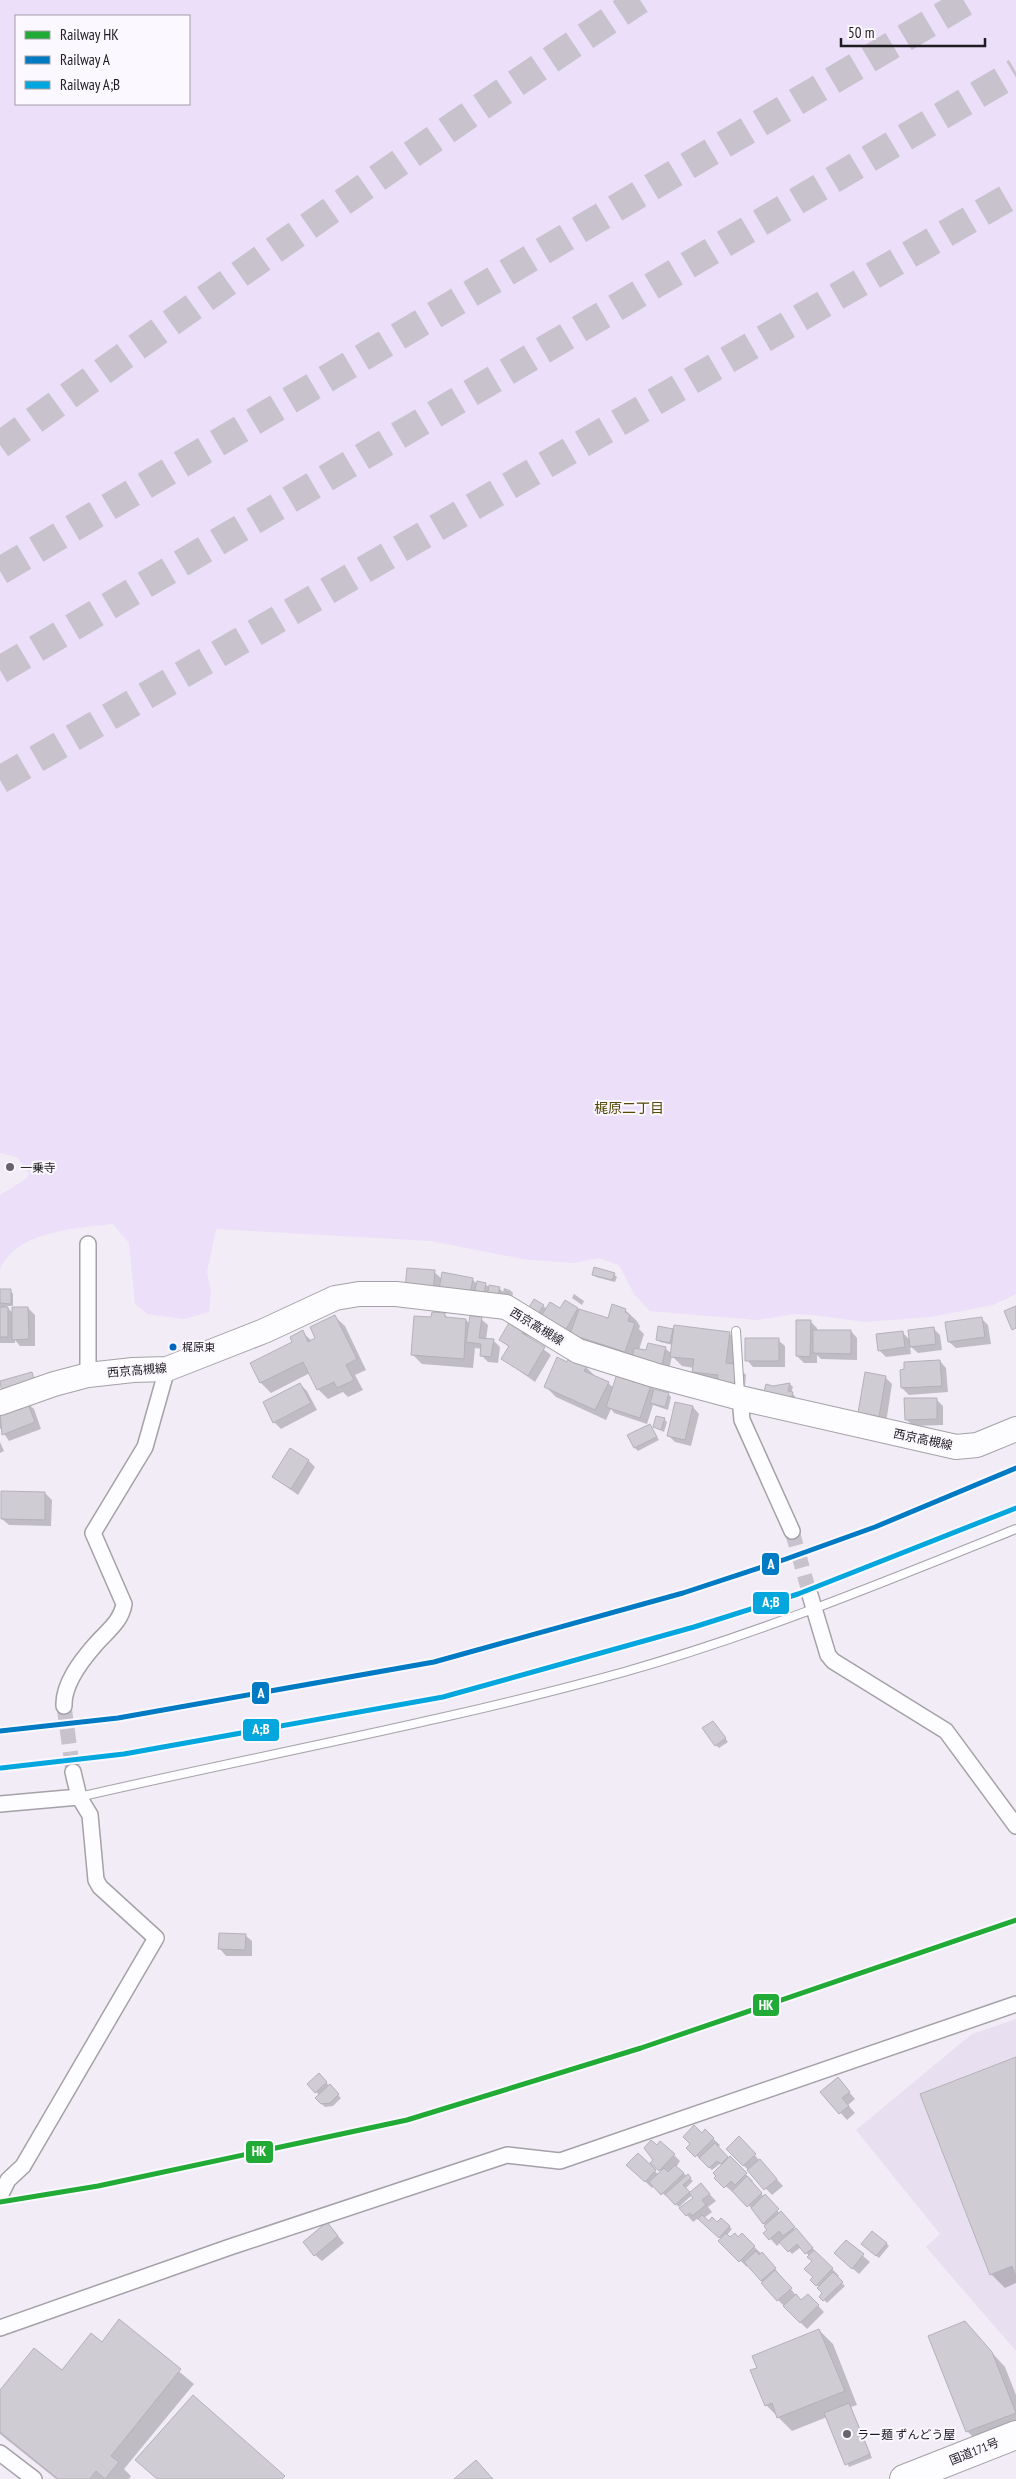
<svg xmlns="http://www.w3.org/2000/svg" width="1016" height="2479" font-family="'PT Sans Narrow','Noto Sans JP',sans-serif">
<rect width="100%" height="100%" fill="#f1ecf6"/>
<path fill="#e8e0f1" d="M1016,2019v332l-90,-104 14,-13 -84,-104 116,-96z"/>
<path fill="#ebdff9" fill-rule="evenodd" d="M0,0h1016v1294l-23,11 -63,12 -66,5 -49,-7 -21,-1 -37,6 -107,-9 -16,-17 -15,-29 -20,-7 -26,5 -50,-4 -92,-18 -215,-12 -9,43 4,21 -2,19 -25,7 -37,-5 -12,-10 -6,-61 -16,-19c-37,4 -96,7 -113,45v-74l26,-16 3,-5 -12,-17 -17,-4zM189,16v88h-173v-88z"/>
<path fill="#0003" d="M434,1272l8,7h30l5,5h8l5,4h9l4,4 1,-4 6,2 3,3 -2,11 -98,-9z
M593,1274h21l3,3 -2,5 -19,-5z
M0,1290h10l3,4v12h-7l7,7 15,-5 7,7v31h-15l-5,-6v3h-15z
M574,1294l10,7 -2,4 -10,-7z
M566,1301l14,9 28,10 17,-10 11,10 4,6 -1,3 5,5 -5,16 8,1 18,-3 7,6 1,-9 -13,-3 -3,-3 15,-9 2,2 55,1 10,10 -2,23 9,9 -2,22 -40,-15 -11,-11 1,-3 -12,-2 -10,-10 -4,19 -86,-31 -51,-30 12,-8 4,3 13,1z
M444,1314l5,5 17,1 4,4 11,-5 7,6 -2,15h7l7,7 -2,16 -10,-1 -7,-7 1,-6 -7,-1 -2,20 -51,-4 -10,-10 21,-35z
M334,1316l11,10 21,44 -11,5 8,15 -15,7 -5,-5 -15,7 -10,-10 -8,-16 -39,20 -10,-10 -10,-20 43,-21 8,-10 10,9 5,-2z
M982,1319l6,6 3,19 -35,4 -7,-6z
M810,1321l7,7v3h34l6,7v22l-36,-1 -4,-4v8h-13l-7,-7z
M933,1328l7,7 2,15 -24,3 -8,-7 1,8 -25,3 -7,-7 23,-18 8,8z
M524,1331l6,8 21,16 -16,27 -32,-23 7,-11 -9,-8z
M778,1340l7,6v21h-32l-6,-7z
M940,1361l6,7 2,24 -39,3 -7,-7z
M568,1364l18,3 10,10 12,6 6,5 37,-2 4,4 13,4 3,3 -3,13 -15,-5 -6,19 -33,-11 -3,-4 -5,11 -50,-23 -10,-10z
M885,1377l7,7 -6,39 -20,-4z
M300,1384l7,7 10,19 -36,19 -7,-7z
M790,1384l3,3 -2,6 4,3 -2,9 -20,-17z
M936,1399l7,7v19l-30,1 -7,-7z
M27,1403l7,6 7,20 -32,12 -9,-13v-15z
M676,1403l17,4 6,7 -8,32 -16,-4 -7,-7z
M664,1419l3,3 -3,10 -10,-5z
M650,1426l9,14 -21,11 -3,-3z
M0,1442l4,9 -4,2z
M309,1461l6,6 -17,28 -25,-18z
M45,1493l7,7 -1,26 -42,-1 -7,-6z
M716,1725l12,17 -9,6 -3,-3z
M245,1935l7,6v15h-26l-6,-7z
M1016,2058v225l-11,5 -14,-14z
M319,2075l22,23 -8,8 -8,1 -9,-9 3,-3 -10,-10z
M844,2086l11,13 -7,6 7,8 -8,7 -25,-28z
M705,2131l15,14 -2,3 35,33 -2,2 88,93 -2,2 8,8 -18,17 -6,-6 3,-4 -12,-13 2,-2v-17l-5,-5 -8,-9 -9,7 -11,-12 -4,4 -12,-13 3,-3 -12,-18 -40,-34 7,-13 -2,-2 -9,7 -24,-22z
M739,2138l44,48 -11,9 -44,-46z
M657,2147l17,8 6,6 -4,6 17,14 -8,8 5,5 11,-9 15,16 -8,6 4,5 -8,6 5,5 8,1 4,-5 11,10 -5,6 4,4 7,-1 4,-3 27,26 32,41 7,-7 16,17 -17,17 -29,-29 -30,-35 -1,2 -27,-26 2,-2 -21,-19 -4,-1 -4,3 -6,-7 7,-17 -2,-3 -13,12 -25,-21 -2,2 -24,-23 10,-10 21,20 3,-3 -10,-9z
M333,2230l11,13 -22,18 -7,-6z
M846,2241l24,21 -11,12 -16,-14z
M886,2243l3,3 -10,12 -14,-11z
M119,2321l75,63 -70,85 7,7 -2,3h-73l-56,-45v-42l62,-20 40,-29z
M965,2323l40,44 11,28v36l-35,14 -14,-14z
M819,2330l14,14 24,61 -6,2 21,51 -23,9 -22,-50 -35,14 -26,-26 -8,-37z"/>
<path fill="#d0ccd4" stroke="#b5b1b9" d="M594,1267l21,6 -3,7 -20,-5z
M407,1268l28,2 -2,22 -28,-3z
M442,1272l31,6 -3,17 -31,-5z
M477,1281l9,2 -3,15 -9,-2z
M489,1285l11,2 -3,13 -10,-2z
M0,1289h11v15l-11,-1z
M534,1299l10,6 -8,12 -10,-5z
M565,1300l13,8 -13,23 -24,-15 9,-14 10,6z
M612,1304l14,5 -1,3 5,3 -2,6 7,2 -10,29 -55,-18 9,-25 29,9z
M1016,1306v22l-4,2 -8,-19z
M0,1307h8v30h-8z
M12,1307h16l1,32 -17,1z
M432,1312l13,1v4l21,2 -2,40 -53,-4 3,-39 17,1z
M335,1315l22,44 -11,6 8,15 -17,8 -3,-6 -17,8 -14,-28 -43,21 -10,-20 42,-21 -2,-5 13,-7 5,12 7,-4 -5,-11z
M470,1316l12,1 -3,21 15,1 -3,18 -11,-1 1,-12 -15,-2z
M982,1317l3,20 -37,5 -3,-20z
M796,1320h15l-1,37 -14,-1z
M510,1321l15,9 -3,3 23,14 -17,29 -27,-17 8,-13 -10,-6z
M674,1325l56,7 -4,31 11,1 -3,23 -17,-2 1,-10 -26,-3 2,-13 -24,-2z
M658,1326l15,3 -3,14 -14,-3z
M934,1327l2,17 -26,3 -2,-17z
M813,1330h38v24l-38,-1z
M903,1331l2,16 -27,4 -2,-17z
M745,1338h34v23h-34z
M648,1343l18,4 -5,22 -29,-10 2,-11 12,2z
M557,1357l10,5 2,-4 18,8 -3,5 25,11 -14,28 -51,-23z
M940,1360l2,26 -41,2 -1,-18 4,-1v-7z
M32,1372l3,11 -33,10 -2,-12z
M865,1372l21,4 -7,41 -21,-4z
M617,1374l34,11 -11,33 -34,-11z
M300,1383l11,20 -38,20 -10,-21z
M790,1383l-2,8 5,1 -3,11 -27,-7 3,-12 7,2z
M654,1389l15,4 -4,14 -15,-4z
M904,1398h33v21l-32,1z
M27,1401l8,21 -33,13 -2,-23z
M675,1402l18,4 -8,34 -18,-4z
M656,1416l9,2 -4,12 -8,-3z
M650,1424l7,13 -23,11 -7,-13z
M290,1448l19,12 -18,29 -19,-12z
M1,1491l44,1v28l-44,-1z
M713,1721l13,17 -11,8 -13,-18z
M219,1933l27,1 -1,16 -27,-1z
M1016,2057v220l-4,-11 -22,9 -70,-181z
M319,2073l8,9 -12,11 -8,-9z
M838,2077l12,15 -8,6 7,8 -10,8 -19,-22z
M330,2084l9,10 -9,9 -9,1 -6,-6z
M694,2125l8,8 3,-4 9,9 -19,19 -9,-9 4,-4 -7,-7z
M739,2136l17,18 -13,12 -17,-17z
M651,2140l6,5 3,-4 15,13 -16,17 -9,-8 3,-3 -9,-12z
M715,2143l13,14 -7,7 -4,-3 -8,7 -10,-10z
M638,2153l18,17 -11,12 -19,-17z
M730,2156l17,17 -12,12 -4,-4 -7,7 -10,-10 2,-2 -3,-3z
M760,2159l17,20 -13,11 -17,-20z
M675,2165l9,8 -23,22 -12,-13 15,-14 4,4z
M688,2174l3,4 -8,7 7,7 -15,13 -10,-11z
M747,2176l15,17 -15,14 -15,-16z
M701,2183l9,11 -8,6 4,5 -14,11 -2,-3 -4,3 -7,-8 14,-10 -4,-5z
M765,2194l14,15 -16,15 -12,-16z
M781,2211l14,16 -12,9 -4,-5 -10,9 -6,-7 4,-3 -3,-4z
M702,2215l7,6 3,-4 5,5 4,-4 9,8 -11,12 -21,-19z
M327,2222l11,14 -24,20 -11,-14z
M796,2228l17,20 -8,6 -8,-10 -9,8 -9,-10z
M872,2231l15,12 -11,13 -15,-12z
M726,2233l4,4 5,-4 3,4 4,-4 13,13 -16,16 -21,-21z
M846,2240l18,14 -12,15 -18,-16z
M814,2250l19,18 -17,18 -6,-6 3,-3 -9,-8 8,-8 -5,-4z
M756,2251l3,4 3,-3 14,16 -15,13 -17,-19z
M775,2270l17,18 -15,13 -16,-18z
M833,2272l10,10 -20,19 -4,-4 3,-4 -5,-5z
M796,2294l5,6 7,-6 11,11 -19,18 -17,-17z
M119,2319l62,50 -70,87 8,6 -14,17 -9,-8 -6,8h-32l-58,-47v-42l34,-42 28,22 29,-37 11,9z
M965,2321l27,31 24,61 -50,19 -38,-96z
M819,2329l26,62 -68,27 -5,-15 -7,3 -15,-36 7,-2 -5,-12z
M193,2395l92,81 -3,3h-125l-22,-19z
M849,2403l21,51 -25,11 -21,-52z
M476,2460l17,19h-39z"/>
<g fill="none" stroke-linecap="round" stroke-linejoin="round">
<path stroke="#c7c2cb" stroke-width="15" stroke-dasharray="15 8" stroke-linecap="butt" d="M792,1531l18,64
M64,1706l9,66"/>
<path stroke="#c7c2cb" stroke-width="28" stroke-dasharray="28 14" stroke-linecap="butt" d="M0,445c211,-152 423,-301 640,-445
M0,571l969,-571
M0,670l1016,-598
M0,780l1016,-587"/>
<defs>
<path id="lane" d="M736,1331l4,63
M79,1797c182,-42 365,-75 545,-125 134,-38 263,-91 392,-143"/>
<path id="street" d="M88,1244v131
M740,1398l2,22 50,111
M810,1595l18,60 5,6 113,70 70,95
M64,1706c-1,-22 17,-45 31,-61 12,-14 26,-23 29,-41l-31,-71 52,-86 22,-78
M0,1804l79,-7
M0,2196l8,-16 15,-14 133,-228 -56,-51 -4,-7 -6,-65 -11,-18 -6,-25
M0,2328l230,-81 277,-92 53,6 456,-157
M0,2453l34,26"/>
<path id="primary" d="M0,1403l54,-19 34,-9 45,-5 34,-1 97,-38 71,-33 24,-4h37l110,13 72,44 76,24 86,23 216,49 21,-2 39,-16"/>
<path id="highway" d="M904,2479l112,-44"/>
</defs>
<use href="#lane" stroke="#a4a1a8" stroke-width="10"/>
<use href="#street" stroke="#a4a1a8" stroke-width="18"/>
<use href="#primary" stroke="#a4a1a8" stroke-width="26"/>
<use href="#highway" stroke="#a4a1a8" stroke-width="30"/>
<use href="#lane" stroke="#fdfcfe" stroke-width="8"/>
<use href="#street" stroke="#fdfcfe" stroke-width="15"/>
<use href="#primary" stroke="#fdfcfe" stroke-width="24"/>
<use href="#highway" stroke="#fdfcfe" stroke-width="28"/>
<defs>
<path id="rail-1" d="M0,2202l98,-16 309,-66 234,-72 375,-128"/>
<path id="rail-2" d="M0,1731l118,-13 316,-56 249,-69 103,-34 89,-32 141,-59"/>
<path id="rail-3" d="M1,1768l123,-14 319,-57 251,-70 104,-33 218,-86"/>
</defs>
<use href="#rail-1" stroke="#fbf8ff" stroke-width="9"/>
<use href="#rail-2" stroke="#fbf8ff" stroke-width="9"/>
<use href="#rail-3" stroke="#fbf8ff" stroke-width="9"/>
<use href="#rail-1" stroke="#21ab36" stroke-width="5"/>
<use href="#rail-2" stroke="#007ac2" stroke-width="5"/>
<use href="#rail-3" stroke="#04a6de" stroke-width="5"/>
</g>
<g fill="#68646c" stroke="#fbf8ff" stroke-width="2">
<circle cx="10" cy="1167" r="5"/>
<circle cx="847" cy="2434" r="5"/>
</g>
<circle fill="#0065bd" stroke="#fbf8ff" stroke-width="2" cx="173" cy="1347" r="4.5"/>
<g text-anchor="middle" dominant-baseline="central" stroke-width="4" stroke-linejoin="round" paint-order="stroke">
<g font-size="11" fill="#1e1b21" stroke="#fbf8ff" text-anchor="start">
<text x="182" y="1347">梶原東</text>
</g>
<g font-size="12" fill="#1e1b21" stroke="#fbf8ff" text-anchor="start">
<text x="20" y="1167">一乗寺</text>
<text x="857" y="2434">ラー麺 ずんどう屋</text>
</g>
<g font-size="12" fill="#1e1b21" stroke="#fbf8ff">
<text transform="translate(537 1326) rotate(31)">西京高槻線</text>
<text transform="translate(137 1370) rotate(-5)">西京高槻線</text>
<text transform="translate(923 1439) rotate(12)">西京高槻線</text>
<text transform="translate(974 2451) rotate(-22)">国道171号</text>
</g>
<g font-size="14" fill="#564907" stroke="#fbf8ff">
<text x="629" y="1108">梶原二丁目</text>
</g>
</g>
<g stroke="#fbf8ff" stroke-width="2">
<rect x="761" y="1552" width="19" height="24" rx="5" fill="#007ac2"/>
<rect x="752" y="1591" width="38" height="24" rx="5" fill="#04a6de"/>
<rect x="251" y="1681" width="19" height="24" rx="5" fill="#007ac2"/>
<rect x="242" y="1718" width="38" height="24" rx="5" fill="#04a6de"/>
<rect x="752" y="1993" width="28" height="24" rx="5" fill="#21ab36"/>
<rect x="245" y="2140" width="29" height="24" rx="5" fill="#21ab36"/>
</g>
<g font-size="14" text-anchor="middle" font-weight="bold" fill="#fff">
<text x="771" y="1569">A</text>
<text x="771" y="1607">A;B</text>
<text x="261" y="1698">A</text>
<text x="261" y="1734">A;B</text>
<text x="766" y="2010">HK</text>
<text x="259" y="2156">HK</text>
</g>
<rect x="15" y="15" width="175" height="90" fill="#fbf8ff" stroke="#a3a0a6"/>
<rect x="25" y="31" width="25" height="8" fill="#21ab36" stroke="#a3a0a6"/>
<text x="60" y="40" font-size="15" fill="#1e1b21">Railway HK</text>
<rect x="25" y="56" width="25" height="8" fill="#007ac2" stroke="#a3a0a6"/>
<text x="60" y="65" font-size="15" fill="#1e1b21">Railway A</text>
<rect x="25" y="81" width="25" height="8" fill="#04a6de" stroke="#a3a0a6"/>
<text x="60" y="90" font-size="15" fill="#1e1b21">Railway A;B</text>
<path d="M841 38v8h144v-8" fill="none" stroke="#1e1b21" stroke-width="2.5"/>
<text x="848" y="38" font-size="15" fill="#1e1b21" stroke="#fbf8ff" stroke-width="4" paint-order="stroke">50 m</text>
</svg>
